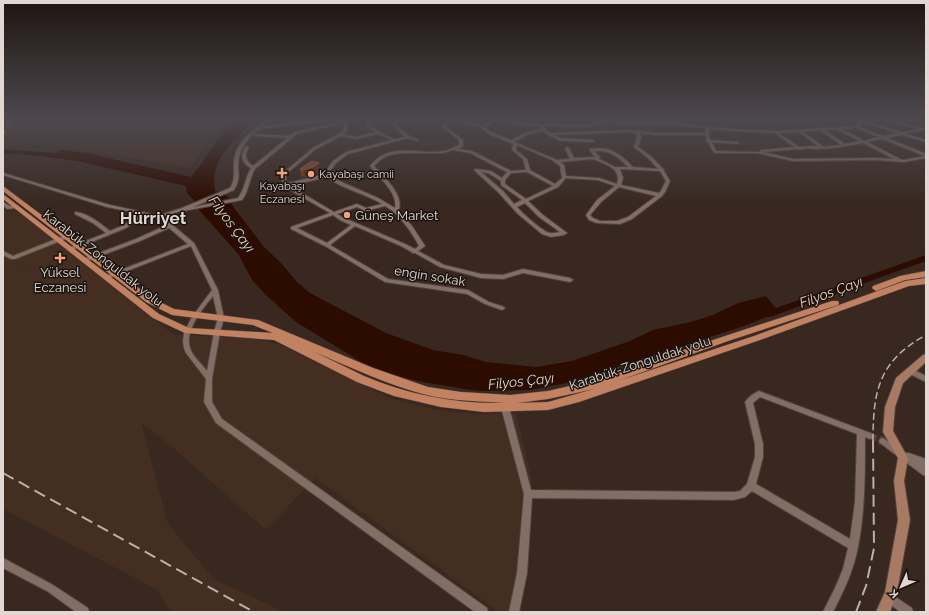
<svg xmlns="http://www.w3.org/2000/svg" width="929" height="615" font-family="Raleway,sans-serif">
<rect width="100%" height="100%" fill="#382820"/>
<path fill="#442e22" d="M3,119h227l-20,20 -19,29 -188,-31z
M3,209l4,3 9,-3 158,126 77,3 28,6 113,55 46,11 41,4 37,-1 16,68 -21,131h-12l-184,-134 -49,52 -96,-85 -29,-23 27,102 46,55 70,33h-113l-15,-23 -153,-80v-259l33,28 -33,-30z"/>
<path fill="#2c0b00" d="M235,119h19c-18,22 -45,38 -39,72l12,5 7,12 30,39 16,15 18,21 12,10 76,40 47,17 30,5 23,7 50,5 36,-6 58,-20 23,-11 38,-8 22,-7 25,-12 28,-7 13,16 -38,15 -175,56 -36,7 -52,1 -56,-9 -28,-7 -31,-12 -67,-41 -29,-26 -15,-16 -13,-25 -39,-44 -7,-12 -6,-6 -1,-7 -109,-25 -30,-4 15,-7 25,3 104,24c16,-19 27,-40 44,-58z"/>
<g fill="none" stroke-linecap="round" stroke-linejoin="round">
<path fill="#2c0b00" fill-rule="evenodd" d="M3,149l62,5 3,2 -3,2 -62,-5z
M926,255v6l-156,56h-8l-1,-2 1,-2z"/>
<path stroke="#52423b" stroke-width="7" stroke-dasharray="7 3.5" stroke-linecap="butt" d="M870,436l12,5"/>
<path stroke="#52423b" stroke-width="9" stroke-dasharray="9 4.5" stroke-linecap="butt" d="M879,440l4,1"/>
<defs>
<path id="minor" d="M268,119h4l-11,8 18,-3 49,-4 2,1 -2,1c-19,2 -39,2 -58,6 -4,0 -9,0 -12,2 -7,4 -16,17 -18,24 -5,14 3,22 -6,36l-41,17 45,-9c7,-9 7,-20 13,-30 -10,-5 -11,-13 -5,-22l3,1c-5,8 -4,14 4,19l34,-28 -32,-2h-1v-2l35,2 6,-4 47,-11 -2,-2h4v1l3,-1h4l-5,3 2,3 -1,5 -4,4 13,3 19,-5 -9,-7 4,-6h4l-4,6c6,5 18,13 26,14 3,0 6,-2 9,-2l-13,-12 3,-6h4l-3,6 13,11 10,4 -2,1 -9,-3 -60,16 -12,9 -6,8 1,5 6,4 41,18 17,10c3,-16 -16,-30 -25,-42 21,-26 47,-10 74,-15 5,-1 10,-4 15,-6v-5l-17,-13 4,-6 10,-2h5l-2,1 24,6 11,-7h4l-13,9 6,4 20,8 16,-8 15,-3 -3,-3 -19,-1 -18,-5 -1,-1h5l14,4 65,2 32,-6h6l-1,1 -6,1 3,1h49l64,7 46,2 77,-5 3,-1 -5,-6h5l44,13 17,-3 -40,-10h5l39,9 3,-1v2l-20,5 20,6v2l-24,-7 -15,3 39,16v4l-22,4 -29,-2 -82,1 -36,-8h-43l-6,-11 -2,-1 1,-1 -2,-5h-51l-14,-2 1,5 -3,9 14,10 11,12h1v2l6,10 -5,11 -3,4 -30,23 -12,5 -23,-1 -8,-3 -3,-5 11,-15 18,-14 -17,-6 -32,-2 -8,9 -30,14 15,14 24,18 -3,2 -13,2 -9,-3 -24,-20 -19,-21 -25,-23 2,-1 15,2 11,7 5,-6 -37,-19 -17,-3 -10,3h-39l-9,1 -8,2 -7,4 -6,6c9,10 32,30 24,45l14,15 13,20 -7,5 26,14 37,9 22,1 20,-6 47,9 3,2 -3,2 -47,-9 -20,6 -22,-1 -41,-11 -25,-14h-3v-1l-11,-6 -46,-20 -25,19 58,34 80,11 21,12 15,5 1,1 -3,2 -17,-6 -18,-10 -82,-12 -60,-36 -34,-17v-2l39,-14 -42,-24 -6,-8v-7l32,-27 25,-13 4,-4 1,-5 -1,-2 -46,11 -42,35c-6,10 -6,22 -13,31l-64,12 -13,4h-2v-2l19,-6 48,-20c6,-9 3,-18 4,-28 2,-18 21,-32 34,-41zM455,121l26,6 1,2 7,5 24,10 -1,6 11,9 3,11 -15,1 -39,-20 -14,-2 5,-3v-6l-17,-13 2,-4zM859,121l39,12 -15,3 -24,-9 3,-2zM612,122l7,2h49l37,4v5h-51l-23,-3 -80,3 -3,-1 -5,-6 42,1zM856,128l23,9 -15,4 -22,-12zM709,129l23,2 42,2 21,14 -33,3h-1l-1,2 -44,-1 -4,-9 25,2 2,-1 -2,-1 -26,-2 -2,-3zM837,129l1,1 22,11 -15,3 -20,-14zM820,130l1,1 20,14 -17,2 -21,-15zM544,131l2,3 15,7 31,1 2,-1 -1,-1 -32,-2 -7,-3 77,-3 5,1 1,5 -3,9 15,12 9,10 -25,-2c-14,-14 -22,-21 -43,-18v2l6,7 -3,-1 -19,1 -5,-10 -2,-1 -2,1 5,11 -13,1 -43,-18 15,-8zM799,132l19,14 -19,1 -20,-14zM378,134l14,6 -46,12 -13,9 -7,10v3l-38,9 -2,-2v-7l30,-25 25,-13 15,3zM882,139l43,17 -21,4 -5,-1 -1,-1 -31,-16zM863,143l31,16 -19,-1 -82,1 -30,-7 35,-3 2,1c4,-2 10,-2 15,-1 16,0 32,-3 48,-6zM517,145l35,15 8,6 2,12 -7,6 -25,-14 -3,-11 -11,-9zM594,151c17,-1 23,5 34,16h-13l-16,-8 1,-2zM593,159c12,5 29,9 24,25l-18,-6 -33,-2 -2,-11 -4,-3zM620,169l40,2 6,10 -5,10 -2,2 -38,-8 2,-7zM481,172l7,1 13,8v4l21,15 -8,4 -11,-13zM527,172l26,14 -27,13 -21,-15v-4l6,-7zM327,177c16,13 38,16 55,27l-16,4 -9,-4 -23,8 -44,-26zM619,187l37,9 -28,21 -11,4h-17l-7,-3 -3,-3 11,-13zM525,203l14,14 21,15c-5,1 -9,2 -13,0 -7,-3 -25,-19 -30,-25zM385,206l8,5v2h2c10,10 18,21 24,33l-4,3 -10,-5 -61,-26 -7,-4 20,-7 8,4zM333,215l7,5 11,5 -24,18 -30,-15z
M819,119h27l-2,1h-23z
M3,173l107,32 47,10 2,1 -2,1 -10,-2 -21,13 -54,22h-4l-1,-1 1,-1 38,-15 -13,-10 -18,-9v-2c11,0 26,12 35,19l12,-5 20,-12 -35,-7 -104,-32z
M3,202l7,4h7l2,1 -2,1 -10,1 -4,-4z
M159,217h4l31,26 24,47 6,28 -4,14 -8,47v23l10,17 265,189 1,4h-13l-259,-189 -12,-21 2,-23 -20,-26 -2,-5 -1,-7 1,-8 8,-16 20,-27 -21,-44 -82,32 -2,1 -3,-2 1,-1 83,-32 -19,-16 -29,13 -53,20 -2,1 -3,-2 1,-1 53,-20 31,-14 -8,-6zM213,296l5,22 -4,14 -7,39c-5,-7 -14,-14 -17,-23 -6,-17 13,-40 23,-52z
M66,235l3,2 -1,1 -53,21h-4l-8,-4v-4l10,5z
M910,368l16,8v6l-18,-9 -1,-2 1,-2z
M759,391l114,43 1,2 -1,2 -3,1 -5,-2c0,36 0,75 -7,110 -4,22 -14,44 -25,65h-10l12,-24 8,-19 5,-21 -96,-57 -7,6 -11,3 -202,-2 -5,75 -8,39h-10l8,-39 7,-79 -23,-87 1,-2 3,-1 3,1 1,2 22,83 203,2 6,-1 7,-7 8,-27v-13l-10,-42c3,-4 9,-9 14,-11zM760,397l97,37 -2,68 -5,37 -94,-55 7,-27v-13l-10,-41z
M883,438l23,15h3l17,6v8l-2,-1 2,1v9l-3,-1 -43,-32 -1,-2 1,-2z
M3,558l50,27 35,23 1,4h-13l-29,-21 -44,-23z
M888,592l24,16 1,4h-13l-15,-12 -2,-3 2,-3z"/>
<path id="major" d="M926,354v8l-23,21 -8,24 -2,24 15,27 -4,23 6,39 -13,72 -7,20h-14l9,-20 13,-72 -4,-39 4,-23 -15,-26 2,-25 11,-29 27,-23z"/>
<path id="highway" d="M3,186l149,112 22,11 84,11 115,48 55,19 33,5 49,3 38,-4 48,-11 126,-43 110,-36h6l1,2 -1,2 -110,36 -110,40 136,-45 151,-55 21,-3v6l-17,2 -149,54 -181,62 -31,8 -64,2 -43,-5 -47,-11 -37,-14 -83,-42 -89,-7 -32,-15 -150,-119v-5l156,120 30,14 84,5 -20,-8 -81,-10 -26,-13 -143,-111zM312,351c38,16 76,34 115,44 25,6 52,6 77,8 -47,1 -96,-8 -140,-27 -17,-8 -34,-17 -52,-25zM594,389l-46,13 -31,1 31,-4z
M926,271v6l-21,3 -29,11 -4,-3 1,-2 27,-10z"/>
</defs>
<use href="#minor" stroke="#52443d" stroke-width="2"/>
<use href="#major" stroke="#52443d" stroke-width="2"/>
<use href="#highway" stroke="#52443d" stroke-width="1"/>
<use href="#minor" fill="#826e65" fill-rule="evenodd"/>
<use href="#major" fill="#a87963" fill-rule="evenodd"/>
<use href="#highway" fill="#c28161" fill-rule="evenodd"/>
<path stroke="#bcb0ab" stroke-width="1" stroke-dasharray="5.5 2.5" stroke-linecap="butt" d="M3,135l7,-11v-5"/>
<path stroke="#bcb0ab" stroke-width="1.5" stroke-dasharray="7 3.5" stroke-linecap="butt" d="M873,441c0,-51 6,-80 53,-106"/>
<path stroke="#bcb0ab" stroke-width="2" stroke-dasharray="12 6" stroke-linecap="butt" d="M3,473l251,139
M856,612l10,-26 8,-38 -1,-108"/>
</g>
<path fill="#753911" d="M300,169l21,2 -7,4 -9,2 -4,-1z"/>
<path fill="#582b0e" d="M319,163l2,8 -7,4 -9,2 -2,-7z"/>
<path fill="#814a25" stroke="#906040" d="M312,161l7,2 -6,4 -10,3 -3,-1z"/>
<linearGradient id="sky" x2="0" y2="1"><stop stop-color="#1f1612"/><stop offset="0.58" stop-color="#4d484e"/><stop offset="1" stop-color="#4d484e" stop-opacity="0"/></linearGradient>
<rect width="929" height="205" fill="url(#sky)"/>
<g fill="#f0a27a" stroke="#1a130f" stroke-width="1.5">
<path d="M280 167h4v4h4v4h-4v4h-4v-4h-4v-4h4z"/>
<circle cx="311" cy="174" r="4"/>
<circle cx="347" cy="215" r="4"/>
<path d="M58 252h4v4h4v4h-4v4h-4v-4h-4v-4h4z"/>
</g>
<g text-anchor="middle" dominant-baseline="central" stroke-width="3" stroke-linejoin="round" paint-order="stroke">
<g font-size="11" fill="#e2d7d2" stroke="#1a130f" text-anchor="start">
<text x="319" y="174">Kayabaşı camii</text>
<text x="282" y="186" text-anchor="middle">Kayabaşı<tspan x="282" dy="13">Eczanesi</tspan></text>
</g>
<g font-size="13" fill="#e2d7d2" stroke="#1a130f" text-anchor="start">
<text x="355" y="215">Güneş Market</text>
<text x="60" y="272" text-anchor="middle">Yüksel<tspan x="60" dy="15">Eczanesi</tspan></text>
</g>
<g font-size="13" fill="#e2d7d2" stroke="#1a130f">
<text transform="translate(103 258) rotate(38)">Karabük-Zonguldak yolu</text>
<text transform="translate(430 276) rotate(9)">engin sokak</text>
<text transform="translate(640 363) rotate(-18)">Karabük-Zonguldak yolu</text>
</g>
<g font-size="14" font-style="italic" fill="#f7ceba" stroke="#1a130f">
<text transform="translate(232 224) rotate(53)">Filyos Çayı</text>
<text transform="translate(831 292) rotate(-20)">Filyos Çayı</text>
<text transform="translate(521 381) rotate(-6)">Filyos Çayı</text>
</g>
<g font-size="17" font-weight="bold" fill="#e2d7d2" stroke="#1a130f">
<text x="153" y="218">Hürriyet</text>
</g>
</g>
<rect width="929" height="615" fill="none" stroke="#e2d7d2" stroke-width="8"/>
<g transform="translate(901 587) rotate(225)" stroke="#1a130f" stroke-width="3" paint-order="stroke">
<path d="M0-3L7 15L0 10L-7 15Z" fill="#e2d7d2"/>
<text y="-6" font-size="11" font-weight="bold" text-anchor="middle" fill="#e2d7d2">K</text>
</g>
</svg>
